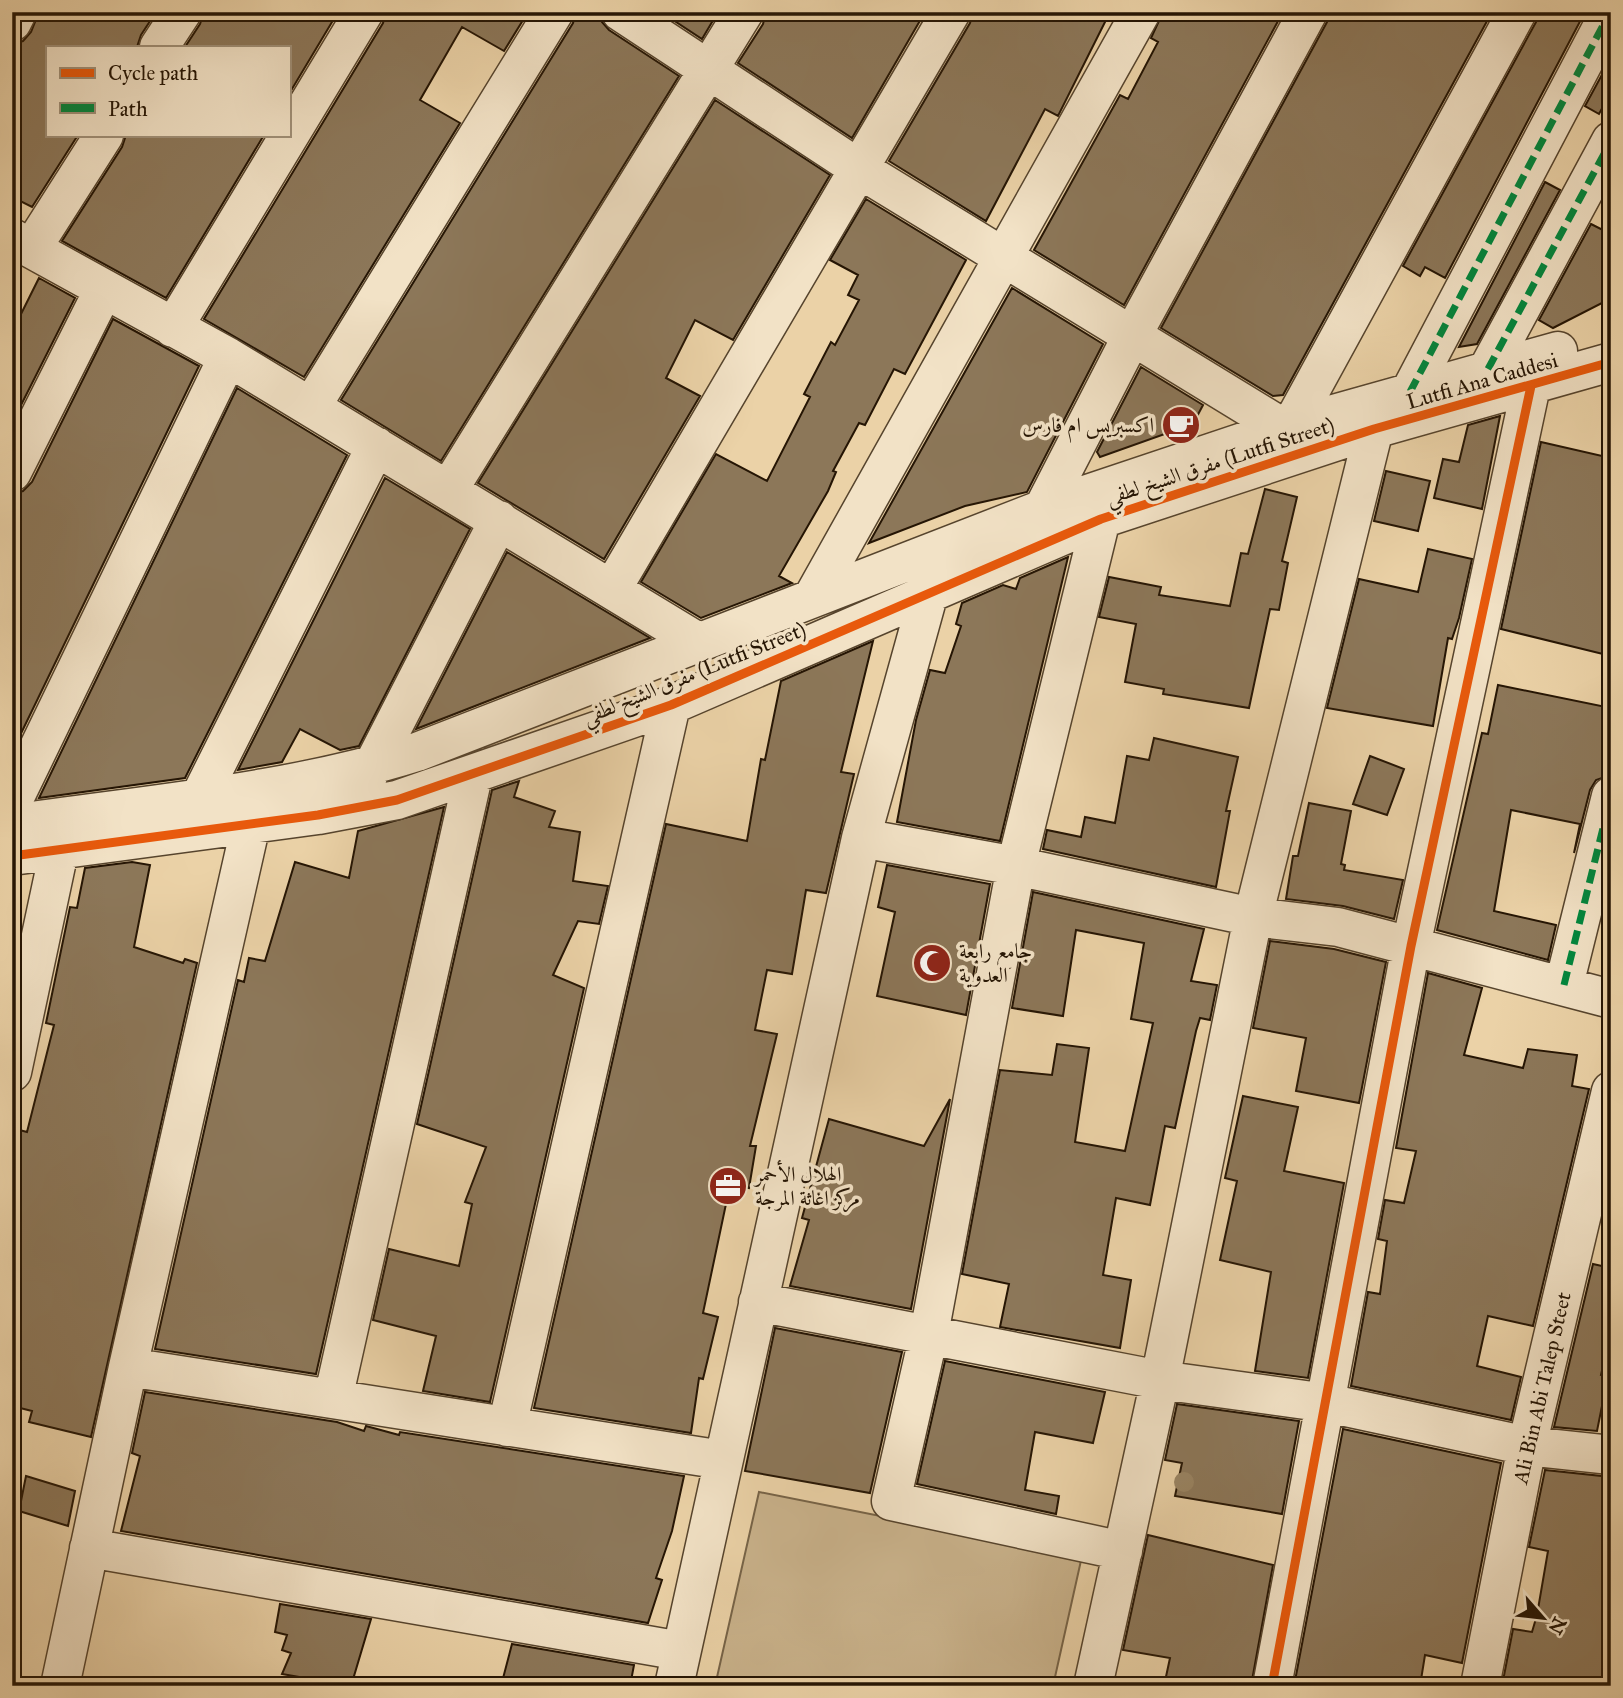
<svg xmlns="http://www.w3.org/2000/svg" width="1623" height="1698" font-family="'IM FELL Great Primer',Amiri,serif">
<rect width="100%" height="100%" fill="#ebd2a7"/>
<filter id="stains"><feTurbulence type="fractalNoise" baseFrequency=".00286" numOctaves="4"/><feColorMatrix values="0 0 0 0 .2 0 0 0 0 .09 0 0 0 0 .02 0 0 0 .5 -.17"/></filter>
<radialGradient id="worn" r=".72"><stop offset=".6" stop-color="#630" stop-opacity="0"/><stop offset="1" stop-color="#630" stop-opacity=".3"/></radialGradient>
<path fill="#c9b28b" stroke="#776448" stroke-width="2" d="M759,1492l323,64 -29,130h-338z"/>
<path fill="#8c7759" stroke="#251504" stroke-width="2" d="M39,12h117l-15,23 -4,12h-90v88h31l-46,72 -20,-10v-153l11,-3 8,-9z
M204,12h134l-49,82v-47h-104l15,-23z
M386,12h142l-24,39 -42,-24 -42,73 40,23 -156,254 -100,-58 179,-296z
M576,12h23l3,10 7,8 70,46 -238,385 -100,-61 232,-377z
M661,12h57l-16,27z
M766,12h159l-73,126 -114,-75 25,-39z
M973,12h143l-3,6 -5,-2 -50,100 -13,-7 -59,112 -97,-60 81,-138z
M1163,12h120l-159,293 -90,-55 86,-155 8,4 30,-57 -7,-4z
M1330,12h162l-209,383 -10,1 -112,-68 166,-306z
M1539,12h46l-140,266 -20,-11 -5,9 -17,-10 133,-244z
M1611,58v34l-12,22 -14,-8z
M715,100l115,75 -97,165 -38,-20 -29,58 34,18 -96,163 -126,-76z
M126,135h138l-98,163 -104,-57 60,-94z
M1545,182l15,8 -83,154 -18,3z
M866,199l100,61 -61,114 -11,-5 -29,56 -6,-2 -26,48 3,1 -8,19 -49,85 13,7 -91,35 -60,-36 75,-128 51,27 43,-84 -6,-3 27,-52 4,3 24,-45 -11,-5 10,-20 -28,-15z
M1591,224l20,10v55l-7,13 -51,26 -14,-8z
M39,278l36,20 -63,125v-91z
M1012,288l91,56 -76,148 -62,14 -96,37z
M113,319l86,47 -187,386v-258l11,-3 9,-9z
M1141,367l62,38 -10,19 -93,33 -3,-5z
M237,388l110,67 -162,323 -146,20z
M1500,416l-18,93 -48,-11 9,-39 16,3 9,-37z
M1541,442l70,16v198l-110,-27z
M1386,471l44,10 -12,50 -44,-10z
M385,478l85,51 -111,217 -19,4 -40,-21 -18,33 -44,8z
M1265,489l32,8 -15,64 6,2 -9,47 -9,-1 -21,99 -86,-14 1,-5 -39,-7 11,-58 -37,-7 10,-40 52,10 -2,8 71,11 11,-53 7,1z
M1428,549l44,10 -13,59 -7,21 -4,-1 -15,88 -106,-18 32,-129 59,13z
M507,552l143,86 -234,91z
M1068,557l-68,284 -103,-19 19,-102 14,-50 15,3 16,-47 -5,-2 6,-21 41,-18 13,4 4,-11z
M873,641l-32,131 13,2 -28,119 -20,-3 -14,84 -25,-4 -12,60 22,4 -27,112h6l-7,42 -19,-3 -27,128 15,4 -15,62 -4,-1 -8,55 -157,-25 132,-584 81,17 14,-82 4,1 16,-79z
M1498,685l113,23v67l-15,5 -6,10 -16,63 6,-29 -69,-14 -17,101 62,14 -8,35 -111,-30 45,-197 6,1z
M1154,738l84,19 -12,54h4l-14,76 -173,-38 4,-19 34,7 4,-20 30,6 12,-67 22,4z
M1370,756l34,13 -17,46 -34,-11z
M519,781l-5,16 41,14 -6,16 31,5 -7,49 35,5 -9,38 -21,-3 -25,54 31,13 -94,414 -67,-11 13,-55 -63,-16 16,-71 70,17 13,-62 -7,-2 21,-55 -69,-23 75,-334z
M1309,803l42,8 -10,53 4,1 -1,5 59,10 -9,39 -51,-13 -57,-7 7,-43h5z
M444,807l-128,567 -161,-25 83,-369 6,2 5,-24 16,3 30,-99 54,16 9,-47z
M132,862l18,3 -16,82 49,16 2,-4 12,4 -106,474 -62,-15 3,-11 -20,-5v-278l15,4 27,-107 -8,-2 24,-116 7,1 8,-40z
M887,865l103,19 -24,131 -89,-19 18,-84 -17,-5z
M1033,892l171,37 -13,52 26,4 -7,35 -10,-2 -4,13 -21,97 -10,-2 -15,79 -34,-7 -13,77 28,5 -11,68 -120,-21 9,-43 -47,-10 38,-204 52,5 5,-31 32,4 -14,94 50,9 28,-128 -22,-4 13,-76 -68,-13 -13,86 -51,-8z
M1270,941l64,8 52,13 -27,141 -63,-12 10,-53 -53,-10z
M1428,973l54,15 -18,67 59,13 5,-19 49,6 -5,31 17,3 -56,237 -45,-10 -11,50 44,11 -10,43 -160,-34 17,-94 12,2 7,-53 -9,-2 7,-39 19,3 12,-52 -20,-3z
M1243,1096l55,11 -14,64 60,12 -36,195 -53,-7 16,-99 -51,-12 17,-79 -12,-3z
M950,1099l-39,210 -121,-23 19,-66 -7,-2 27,-99 95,27z
M1593,1264l18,4v63l-10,44 7,1 -11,55 -43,-4z
M775,1328l127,24 -32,141 -125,-22z
M945,1361l160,31 -12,51 -58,-11 -10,58 34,6 -3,18 -139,-30z
M145,1392l192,30 27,9 2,-5 33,9 1,-3 284,44 -12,55 -16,47 6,2 -14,43 -527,-92 19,-75 -8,-3z
M1177,1404l122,17 -17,93 -107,-18 7,-33 -17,-3z
M1343,1429l158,34 -39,200 -37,-8 -5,31h-126z
M1545,1470l66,7v209h-109l11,-57 19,3 5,-17 11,-64 -19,-4z
M26,1476l49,15 -7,35 -49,-15z
M1148,1535l125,30 -22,121h-87l6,-28 -47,-8z
M280,1604l91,15 -20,67 -69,-12 9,-21 -9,-3 5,-15 -12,-3z
M512,1644l122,21 -4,21h-129z"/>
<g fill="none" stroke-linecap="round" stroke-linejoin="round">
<defs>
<path id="minor" d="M621,12l240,158 422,258
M12,22l5,-10
M159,47l23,-35
M12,238l216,119 470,285
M32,248l72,-113
M173,328l191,-316
M1488,369l123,-228
M1410,392l200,-380
M311,407l243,-395
M1291,426l226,-414
M12,472l92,-183
M449,489l295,-477
M1043,509l90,-175 175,-322
M1101,519l-85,347 -87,468 -38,167 232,50
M612,589l339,-577
M813,597l328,-585
M365,781l134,-261
M200,797l176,-351
M12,803l216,-446
M12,824c135,-20 275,-31 405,-72l626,-243 248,-83 267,-75
M861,838l155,28 237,51 85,10 273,72
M12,856l306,-41 79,-15 274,-95 430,-186 273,-90 237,-67
M1564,985l47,-189
M12,1072l47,-221
M758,1302l402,78 167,23 200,43 84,9
M128,1367l595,93
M333,1399l140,-623
M507,1427l164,-722
M89,1548l592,103
M60,1686l68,-319 123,-543
M674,1686l187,-848 67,-242
M1093,1686l67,-306 93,-463 121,-488
M1272,1686l139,-740 120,-560
M1480,1686l47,-240 84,-355"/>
</defs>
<use href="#minor" stroke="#56442d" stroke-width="41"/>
<use href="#minor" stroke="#f2e2c6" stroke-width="38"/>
<path stroke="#00873e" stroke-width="7" stroke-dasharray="14 7" stroke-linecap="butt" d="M1488,369l123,-228
M1410,392l200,-380
M1564,985l47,-189"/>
<defs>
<path id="cycleway" d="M12,856l306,-41 79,-15 274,-95 430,-186 273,-90 237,-67
M1272,1686l139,-740 120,-560"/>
</defs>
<use href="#cycleway" stroke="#f2e2c6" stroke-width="13"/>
<use href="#cycleway" stroke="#e8590c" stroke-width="9"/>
</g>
<circle fill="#998463" cx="1184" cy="1482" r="10"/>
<defs>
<symbol id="cafe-disc" viewBox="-11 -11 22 22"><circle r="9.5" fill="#8f2418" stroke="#f2e2c6"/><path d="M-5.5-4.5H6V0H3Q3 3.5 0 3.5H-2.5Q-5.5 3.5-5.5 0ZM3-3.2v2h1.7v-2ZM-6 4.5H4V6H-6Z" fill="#fff"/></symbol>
<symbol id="mosque-disc" viewBox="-11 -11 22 22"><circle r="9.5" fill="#8f2418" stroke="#f2e2c6"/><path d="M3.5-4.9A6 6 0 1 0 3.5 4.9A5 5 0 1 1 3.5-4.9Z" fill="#fff"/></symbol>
<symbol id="office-disc" viewBox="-11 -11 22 22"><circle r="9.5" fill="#8f2418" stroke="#f2e2c6"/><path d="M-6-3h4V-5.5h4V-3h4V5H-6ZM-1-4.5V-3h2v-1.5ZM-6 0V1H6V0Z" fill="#fff"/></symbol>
</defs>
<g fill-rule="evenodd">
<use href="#cafe-disc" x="1159" y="403" width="44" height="44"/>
<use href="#mosque-disc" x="910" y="941" width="44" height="44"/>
<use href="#office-disc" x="706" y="1164" width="44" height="44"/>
</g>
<g text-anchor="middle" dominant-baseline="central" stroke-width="7" stroke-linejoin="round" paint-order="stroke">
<g font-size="21" fill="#251504" stroke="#f2e2c6">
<text transform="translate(1482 381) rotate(-16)">Lutfi Ana Caddesi</text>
<text transform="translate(1220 461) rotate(-18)">مفرق الشيخ لطفي (Lutfi Street)</text>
<text transform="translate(694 673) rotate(-22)">مفرق الشيخ لطفي (Lutfi Street)</text>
<text transform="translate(1542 1388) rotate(-77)">Ali Bin Abi Talep Steet</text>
</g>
<g font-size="21" fill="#251504" stroke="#f2e2c6" text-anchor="start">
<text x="1154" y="425" text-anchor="end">اكسبريس ام فارس</text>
<text x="959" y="951">جامع رابعة<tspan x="959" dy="24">العدوية</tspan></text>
<text x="755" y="1174">الهلال الأحمر<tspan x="755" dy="24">مركز اغاثة المرجة</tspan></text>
</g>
</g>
<rect width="1623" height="1698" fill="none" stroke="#ebd2a7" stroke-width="42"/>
<rect x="14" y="14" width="1595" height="1670" fill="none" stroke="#251504" stroke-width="3.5"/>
<rect x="21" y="21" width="1581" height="1656" fill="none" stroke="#251504" stroke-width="2"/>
<rect x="46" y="46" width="245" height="91" fill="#f2e2c6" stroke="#a09078" stroke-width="2"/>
<rect x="60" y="68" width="35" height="10" fill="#e8590c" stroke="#a09078" stroke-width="2"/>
<text x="108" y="80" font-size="21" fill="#251504">Cycle path</text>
<rect x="60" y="103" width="35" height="10" fill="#00873e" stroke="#a09078" stroke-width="2"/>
<text x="108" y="116" font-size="21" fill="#251504">Path</text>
<g transform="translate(1543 1618) rotate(118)" stroke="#f2e2c6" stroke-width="5" paint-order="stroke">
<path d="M0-5L12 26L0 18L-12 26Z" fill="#251504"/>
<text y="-10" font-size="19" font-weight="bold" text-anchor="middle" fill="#251504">N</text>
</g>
<rect width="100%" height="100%" filter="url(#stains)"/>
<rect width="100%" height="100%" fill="url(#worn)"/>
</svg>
